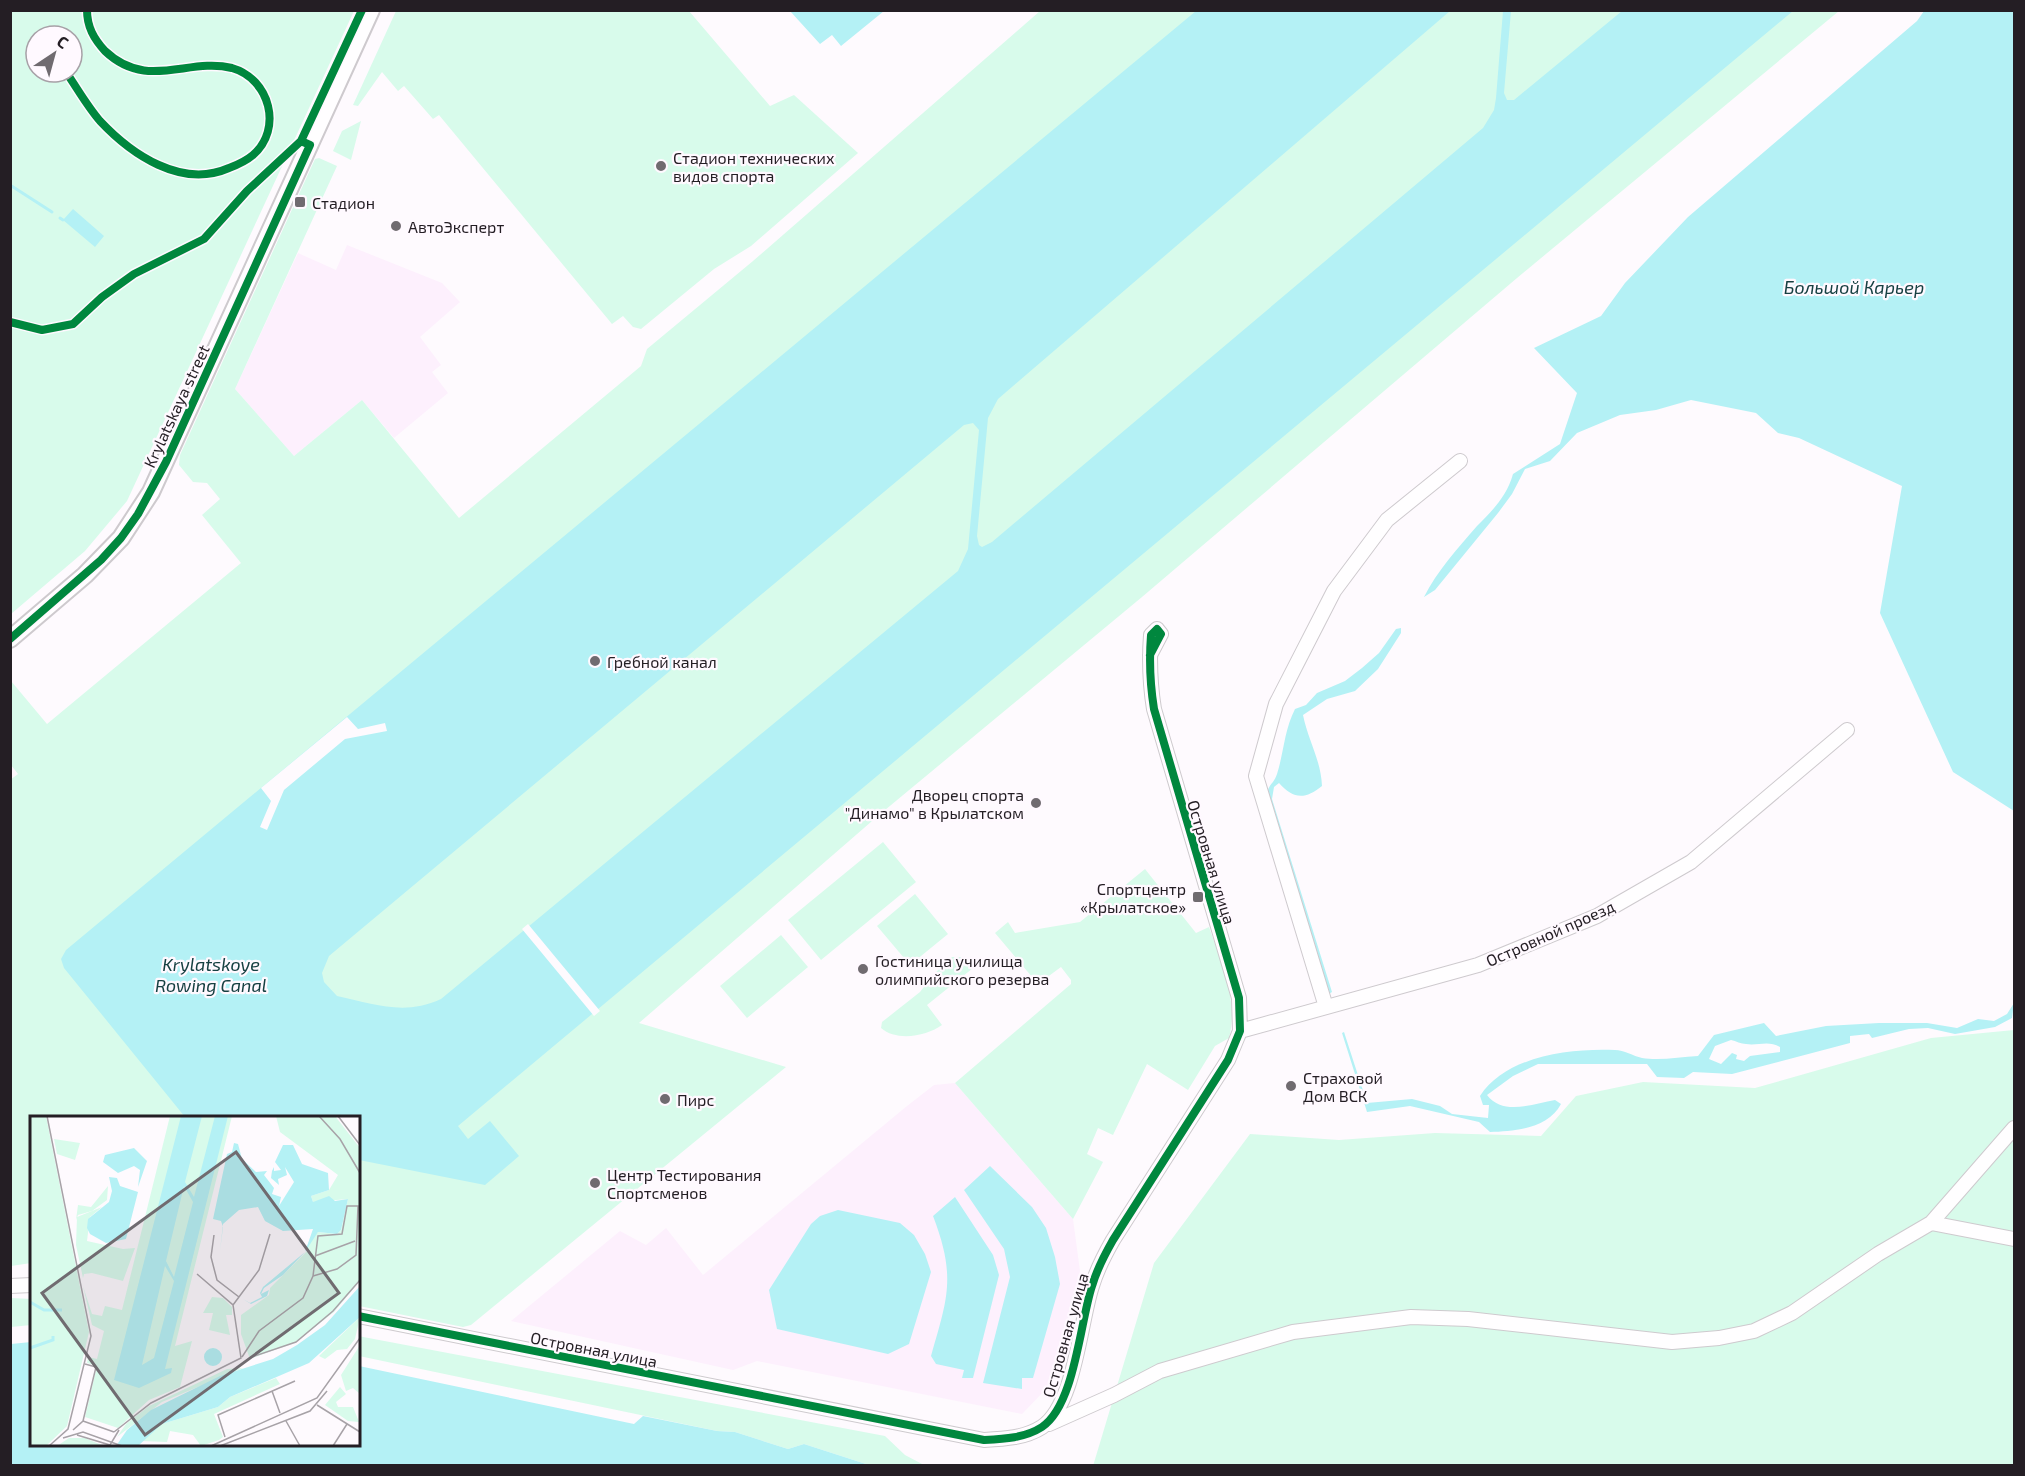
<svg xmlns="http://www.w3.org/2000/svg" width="2025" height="1476" font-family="'Exo 2',sans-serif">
<rect width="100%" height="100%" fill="#fefafe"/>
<path fill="#fdf0fd" d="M347,245l95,38 18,19 -40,35 21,28 -9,7 16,21 -54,45 -32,-38 -68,56 -59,-67 63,-136 38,17z
M955,1083l118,136 7,52 -28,112 -30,31 -265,-53 -24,9 -222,-49 109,-90 26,14 20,-17 37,47 204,-169 27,-21z"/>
<path fill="#d8fbeb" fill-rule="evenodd" d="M11,11h343l-227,490 -42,50 -74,63zM36,36h36v36h-36z
M396,11h293l81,95 24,-11 64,58 -107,93 -37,23 -73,60 -8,-2 -10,-11 -11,8 -173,-209 -6,4 -29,-33 -6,5 -16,-19 -24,34 -5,-1z
M1040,11h799l-322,267 -375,319 -263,218 -240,208 147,44 -315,258 -8,2 -104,-21 -1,-188h-326l-1,153v-8l-20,3 -1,-486 8,-6 -7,-9v-84l36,43 194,-161 -39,-48 18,-16 -13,-16 -14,-1 -14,-17 1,-10 135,-296 4,-1 18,8 -102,223 59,67 68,-56 97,118 182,-152 6,-17 106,-88z
M361,121l-10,39 -18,-9 9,-20z
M883,842l33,40 -95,78 -33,-40z
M1145,869l51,64 13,-6c12,36 30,73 20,111l-14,8 -27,44 -41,-26 -34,71 -15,-7 -11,26 16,8 -30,57 -118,-136 116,-99v-4l-10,-13 -23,17 -43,-51 13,-11 7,11 65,-11z
M915,894l33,40 -38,31 -33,-39z
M781,935l27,32 -61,51 -27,-32z
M952,957h9l17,7 -51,41 15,20c-15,11 -45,17 -61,3l1,-6 38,-30 14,-18z
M2014,1030v435l-921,1 61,-203 96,-129 89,6 96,-7 106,3 35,-40 67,-14 112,6 176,-50z
M11,1298l20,1v26l-20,2z
M358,1336l527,100 20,19 19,10h-55l-65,-21 -16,5 -53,-17 -18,-1 -358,-75z"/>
<path fill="#b4f1f5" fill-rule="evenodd" d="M790,11h94l-43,35 -9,-11 -12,9z
M1196,11h254l-452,388 -10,19 -11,118 2,9 3,2 10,-5 491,-414 11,-18 2,-12 7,-87h8l-7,82 3,7h7l108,-89h171l-1335,1115 10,13 22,-18 29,35 -34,29 -126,-25 -1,-42 -173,-1 -121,-149 -3,-9 5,-9zM973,423l6,7 -11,119 -10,22 -517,428c-37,17 -66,5 -104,-3l-13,-14 -2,-9 7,-17 635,-531z
M1924,11h90v800l-61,-39 -73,-159 22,-127 -103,-48 -21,-5 -22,-20 -65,-13 -35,10 -36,5 -43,18 -27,28 -25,8 -13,25 -14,19 -63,77 -11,7c13,-26 34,-49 53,-71 16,-16 30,-30 36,-52l47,-30 17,-51 -43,-45 67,-32 24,-33 63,-66 229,-196z
M73,209l31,27 -9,11 -32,-27z
M1401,628v5l-23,36 -23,22 -28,8 -24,16c5,25 18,45 19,71 -17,14 -29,13 -43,-3l-5,4 -2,12 60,193 -5,3 -61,-195c2,-18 7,-14 11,-26 7,-22 7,-43 18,-65l11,-4 11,-12 28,-12 17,-13 17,-15 17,-24z
M2014,1003l-2,15 -17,9 -40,7 -27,-6 -19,1 -37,9 -3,-4 -19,2v7l-118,31 -39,-2 -9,6 -27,-1 -10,-13h-109l-25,12 -26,19c16,21 45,9 68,5l6,4c-13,25 -47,27 -71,28l-11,-10 -69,-16 -43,6 -25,-79 2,-1 23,71 45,-4 28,7 12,8 36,4 1,-13h-6l-3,-9c26,-40 90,-48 135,-46 9,0 18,6 27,8 17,3 38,-1 56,-2l16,-21 50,-12 12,13 50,-10 53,-3h48l30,5 21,-9 16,2 13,-7zM1731,1040c5,1 10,4 15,4 12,2 22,-4 34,3v5l-30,4 -6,5 -8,-2 1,-4 -5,-2 -11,11 -12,-5 6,-13z
M990,1166l42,41 14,21 9,29 5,27 -27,94h-11v11l-39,-6 27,-106 -6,-28 -40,-59z
M955,1197l38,58 6,20 -26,103h-11l2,-8 -28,-6 -5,-8c17,-59 25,-80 2,-140z
M838,1210l62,13 14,12 11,19 6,18 -22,72 -21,10 -111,-25 -8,-39 42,-66 9,-8z
M31,1342l1,102h326l1,-78 275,58 9,-8 74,15 18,1 53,17 16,-5 65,21h-858v-121z"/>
<path fill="#fefafe" d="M347,717l11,12 27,-6 2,8 -42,8 -61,51 -17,40 -7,-3 11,-26 -10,-13z
M528,924l72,87 -6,5 -72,-87z"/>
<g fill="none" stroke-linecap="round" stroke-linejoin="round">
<path stroke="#b4f1f5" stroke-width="3" d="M10,185l42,27
M60,218l3,2"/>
<defs>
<path id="minor" d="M1326,1007l-70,-231 20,-72 58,-113 53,-71 73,-59
M1240,1031l238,-66 119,-49 94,-54 156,-132
M1931,1223l83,16
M10,1286l22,-1
M358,1316l626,124c20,-1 41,-2 58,-13 33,-22 38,-105 50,-141 5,-17 13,-32 21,-46l115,-180 12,-29 -1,-33 -85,-289c-4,-25 -5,-48 -3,-74l6,-6 4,5 -11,21
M1049,1424l65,-29 46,-24 133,-39 118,-15 57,2 204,23 47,-4 35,-7 38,-18 86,-59 53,-31 83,-95"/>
<path id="major" d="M10,639l75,-64 36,-37 30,-46 220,-482"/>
</defs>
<use href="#minor" stroke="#cecace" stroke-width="16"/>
<use href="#major" stroke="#cecace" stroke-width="20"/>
<use href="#minor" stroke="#fffeff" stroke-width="14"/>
<use href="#major" stroke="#fffeff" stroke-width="16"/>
<defs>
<path id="cycleway" d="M66,72c11,16 21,34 34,49 31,33 81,68 129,47 8,-3 17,-7 24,-13 30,-26 17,-76 -21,-87 -44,-11 -85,23 -127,-17 -11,-12 -18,-24 -18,-41
M10,322l32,8 31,-6 29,-27 32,-23 70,-35 43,-48 54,-50 61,-131
M10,639l91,-79 20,-22 17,-24 28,-52 144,-317 -9,-4
M358,1316l626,124c20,-1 41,-2 58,-13 33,-22 38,-105 50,-141 5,-17 13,-32 21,-46l115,-180 12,-29 -1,-33 -85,-289c-4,-25 -5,-48 -3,-74l6,-6 4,5 -11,21"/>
</defs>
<use href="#cycleway" stroke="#fff9ff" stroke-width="11"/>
<use href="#cycleway" stroke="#00873e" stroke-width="8"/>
</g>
<g fill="#706b70" stroke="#fff9ff" stroke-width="2">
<circle cx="661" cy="166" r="6"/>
<rect x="294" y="196" width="12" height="12" rx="3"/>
<circle cx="396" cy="226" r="6"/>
<circle cx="595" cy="661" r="6"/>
<circle cx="1036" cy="803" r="6"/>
<rect x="1192" y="891" width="12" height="12" rx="3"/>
<circle cx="863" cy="969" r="6"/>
<circle cx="1291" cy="1086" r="6"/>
<circle cx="665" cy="1099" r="6"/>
<circle cx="595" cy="1183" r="6"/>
</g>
<g text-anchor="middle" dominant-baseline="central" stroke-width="4.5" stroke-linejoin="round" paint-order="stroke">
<g font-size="16" fill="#241e24" stroke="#fff9ff" text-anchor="start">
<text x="673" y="157">Стадион технических<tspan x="673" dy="18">видов спорта</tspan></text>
<text x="312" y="202">Стадион</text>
<text x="408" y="226">АвтоЭксперт</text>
<text x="607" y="661">Гребной канал</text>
<text x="1024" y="794" text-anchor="end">Дворец спорта<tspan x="1024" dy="18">"Динамо" в Крылатском</tspan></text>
<text x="1186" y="888" text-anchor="end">Спортцентр<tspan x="1186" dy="18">«Крылатское»</tspan></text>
<text x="875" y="960">Гостиница училища<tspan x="875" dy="18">олимпийского резерва</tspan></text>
<text x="1303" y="1077">Страховой<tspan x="1303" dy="18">Дом ВСК</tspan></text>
<text x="677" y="1099">Пирс</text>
<text x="607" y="1174">Центр Тестирования<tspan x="607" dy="18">Спортсменов</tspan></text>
</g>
<g font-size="16" fill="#241e24" stroke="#fff9ff">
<text transform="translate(176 406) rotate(-65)">Krylatskaya street</text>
<text transform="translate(1212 862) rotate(73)">Островная улица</text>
<text transform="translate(1550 933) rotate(-24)">Островной проезд</text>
<text transform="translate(1065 1335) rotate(-74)">Островная улица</text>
<text transform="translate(594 1349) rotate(11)">Островная улица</text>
</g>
<g font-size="18" font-style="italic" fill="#164042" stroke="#fff9ff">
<text x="1854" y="287">Большой Карьер</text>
<text x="211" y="964">Krylatskoye<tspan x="211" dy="21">Rowing Canal</tspan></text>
</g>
</g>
<g transform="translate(30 1116)">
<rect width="330" height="330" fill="#fefafe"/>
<path d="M0,0h16l43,216 -22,94 -21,20h-16zM140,0h62l-57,230 17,-5 -12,46 -31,13 -31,28 -33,-11 12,-51 -10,-3 1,-6 9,2 7,-28 -12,-6 -9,-39 9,28 10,2 3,-10 17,4zM246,0h59l25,32v133l-26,31 -38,30 -46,17 -9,-25v-19l28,-20 1,-7 37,-37 1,-8 10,-11 19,2 4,-4 7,-31 -35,3 -2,-6 18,-6 9,-15 -58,-43zM24,23l26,4 -5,17 -18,-6zM78,70l-1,14 -15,11 -14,4 -2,5 2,-15 13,2zM72,91l-12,10 -3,24 36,8 12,-1 -12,33 -31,-8 -8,1 -1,4 -7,-33 1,-28zM182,181l11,1 9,9v8h-6l4,20 -21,-5 4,-17h-10zM330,201l-5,22 -8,10 -10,1 -12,9 -6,-3zM330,229v49l-7,-6 -7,3 -5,-16zM213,252l-81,34 -45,35 9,-13 23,-18 78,-37zM246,262l4,6 -66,30 9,23 -4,3 -18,6 -8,-11 -23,-4 -3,11 -26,-1 21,-17 56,-17 12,-10zM310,271l6,7 -10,8 2,5h15l6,15 -11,-1 -23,-16zM39,322h16l19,8h-47z" fill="#d8fbeb"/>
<path d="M151,0h21l-17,66 9,15 21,-81h13l-63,253 7,-1 -1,5 -32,15 -25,-8zM154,70l9,16 -19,75 -8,-16zM135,150l9,15 -20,77 -12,7zM204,27l4,1 4,15 14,13 11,-1 -3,4 10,13 -2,6 9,3 -2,9 15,-24 -9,-15 2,8 -9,4 1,6 -8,-7 1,-7 2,-4v4l7,-1 -6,-8 8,-17h10l9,19 26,9 1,17 -18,6 2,6 16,-6 6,5 13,-2 -7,31 -4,4 -19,-2 -13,20 -22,23 -19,13 -3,6 8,-4 -2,6 -16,8 -8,-5 7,4 12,-6 -2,-4 3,-6 42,-35 8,-23 -30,2 -18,-10 -7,-14 -19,3 -16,14 -3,27 3,-24 -2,-6 -8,-2 14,-65 5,-2zM104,32l13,13 -9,26 2,-17 -6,-4 -16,7 -15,-11 2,-7zM79,61l8,1 3,8 18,6 -12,47 -20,4 -16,-9 -3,-6 1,-9 21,-17 3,-11zM330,170v31l-51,46 -79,34 -12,10 -56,17 -24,22h-22l11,-16 24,-20 69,-34 53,-17 24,-14 28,-20zM174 241a9 9 0 1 1 18 0a9 9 0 1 1-18 0Z" fill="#b4f1f5" fill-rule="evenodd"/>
<path fill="none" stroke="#b4f1f5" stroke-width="3" d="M0,186l14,8h18M0,232l23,-8v-4"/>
<path fill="none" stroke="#a7a2a7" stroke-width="1.5" d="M17,0l44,220 -23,93 -19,17M289,0l21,23 20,34M308,0l22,29M184,119l-3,22 6,23 22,17M285,140l40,-15M203,189l26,-35 11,-36M212,241l17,-26 44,-33 10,-22 5,-40 24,-2 5,-28h11l-2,49 -19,14 -24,7M219,242l47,-16 37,-31 27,-31M242,275l8,22M287,289l43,27M53,305l31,11M256,305l14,25M43,314l10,-9 13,-54 -11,-3M84,316l37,-29 90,-45 -8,-53 -36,-31M47,319l33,10 9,-15M195,321l-7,-22 77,-34M33,322l20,-6 39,14M181,330l106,-48 43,-60M190,330l90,-35 17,-20M303,330l14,-22"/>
<path fill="#706b70" fill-opacity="0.15" stroke="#706b70" stroke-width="3" d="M206,36l103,141 -194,142 -103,-142z"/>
<rect width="330" height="330" fill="none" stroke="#241e24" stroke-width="3"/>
</g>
<rect width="2025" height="1476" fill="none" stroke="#241e24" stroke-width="24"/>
<g transform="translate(54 54) rotate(36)"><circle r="28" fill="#fff9ff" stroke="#a7a1a7" stroke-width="1.5"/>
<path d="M0-4.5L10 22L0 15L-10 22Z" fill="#706b70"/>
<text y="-9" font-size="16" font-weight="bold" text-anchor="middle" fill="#241e24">С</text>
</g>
</svg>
